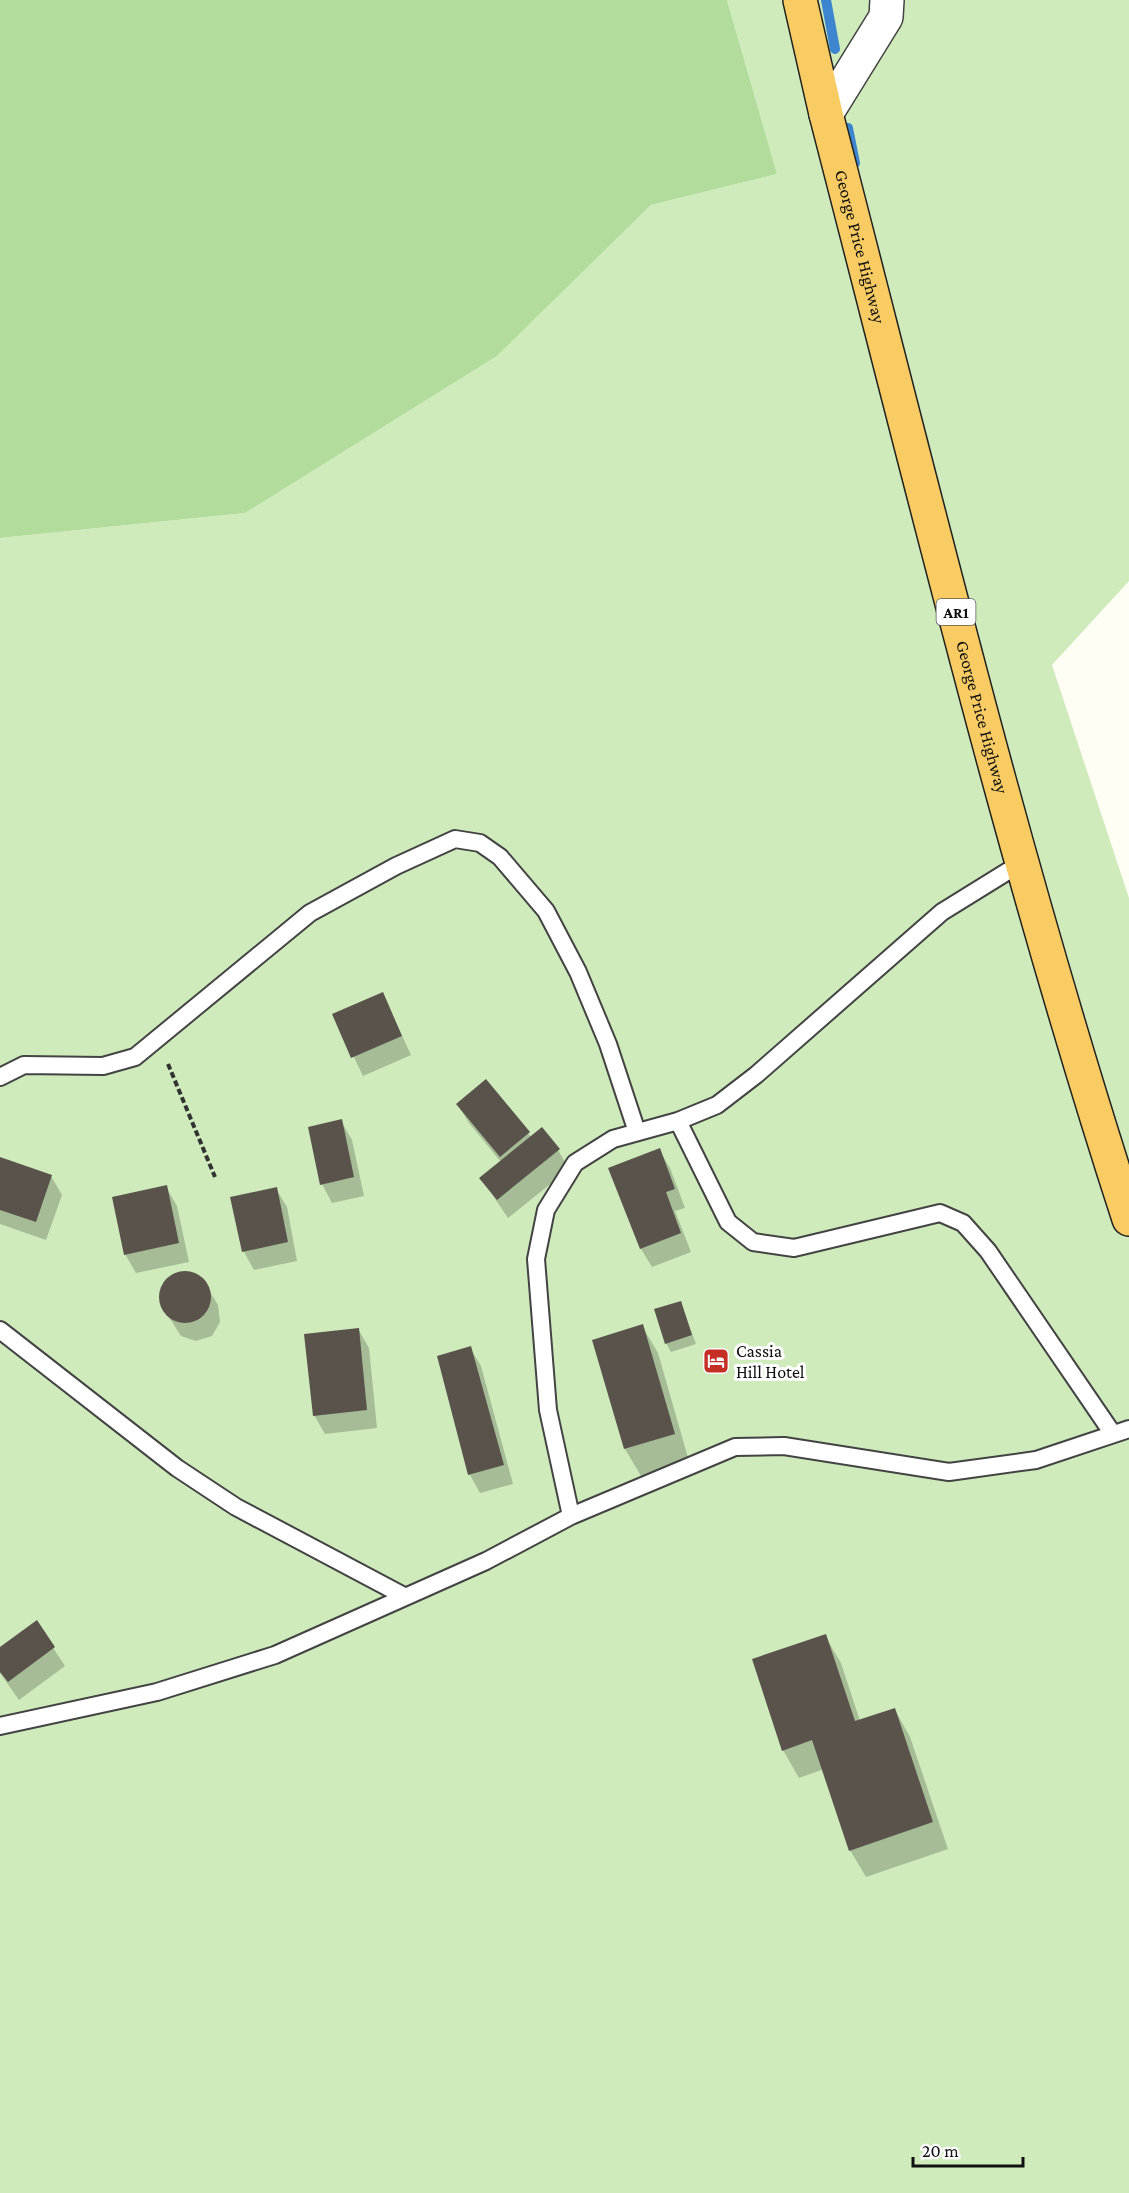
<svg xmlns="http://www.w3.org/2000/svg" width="1129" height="2193" font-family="'Crimson Pro',serif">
<rect width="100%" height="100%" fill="#fffef4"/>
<path fill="#cfebbc" d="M727,0h402v581l-77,84 77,233v1295h-1129v-1655l245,-25 252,-157 154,-151 126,-31z"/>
<path fill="#b1dc9b" d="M0,0h727l50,174 -126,31 -154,151 -252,157 -245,25z"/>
<path fill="#0003" d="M383,994l28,61 -48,21 -29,-61z
M486,1082l45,55 27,13 11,19 -61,49 -27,-40 20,-16 -32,-39 -11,-18z
M341,1121l11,19 12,56 -32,7 -10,-19z
M659,1150l11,18 15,40 -10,3 16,41 -39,15 -11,-18 -31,-80z
M0,1159l51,17 11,19 -16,45 -46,-16z
M166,1187l11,19 12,56 -53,11 -11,-19z
M276,1189l11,18 10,54 -43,9 -10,-18 -12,-54z
M188,1272l14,7 16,26 2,17 -8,14 -16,5 -15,-5 -21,-33 1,-16 11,-12z
M681,1303l15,41 -25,8 -5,-9z
M642,1326l16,27 31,108 -48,15 -16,-27z
M358,1329l11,19 8,80 -52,6 -11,-19z
M470,1348l11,18 32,118 -33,9 -10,-18 -32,-118z
M36,1622l29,44 -46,34 -19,-27v-24z
M825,1636l16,27 19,58 35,-11 15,27 38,112 -82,28 -16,-27 -26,-81 -25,9 -16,-28z"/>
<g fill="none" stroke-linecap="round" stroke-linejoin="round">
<path stroke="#3d86cf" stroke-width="10" d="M826,0l9,49
M848,128l7,35"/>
</g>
<path fill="#59534c" d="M383,992l19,44 -51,22 -19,-44z
M486,1079l44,53 -30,25 -44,-53z
M342,1119l12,58 -34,8 -12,-58z
M542,1127l18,22 -63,51 -18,-22z
M660,1148l15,41 -9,3 15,41 -41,16 -32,-81z
M0,1157l52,18 -16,47 -36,-12z
M167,1185l12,58 -55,12 -12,-58z
M277,1187l11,55 -46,10 -12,-55z
M159 1297a26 26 0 1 1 52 0a26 26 0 1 1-52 0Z
M681,1301l11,34 -27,9 -11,-35z
M643,1324l32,110 -51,15 -32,-109z
M359,1328l8,82 -54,6 -9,-82z
M471,1346l33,119 -36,10 -31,-119z
M37,1620l18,27 -47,35 -8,-10v-25z
M826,1634l29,87 40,-13 38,114 -84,29 -37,-111 -30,11 -30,-92z"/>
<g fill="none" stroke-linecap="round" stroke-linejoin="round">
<defs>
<path id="service" d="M0,1077l24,-12 79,1 32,-9 175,-144 86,-47 59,-27 25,4 20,14 46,54 32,61 30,72 29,88
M678,1121l50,101 25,20 41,6 146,-35 23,10 25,28 125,183
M0,1330l177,138 59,39 168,89
M571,1516l-23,-106 -12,-151 10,-49 29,-47 38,-24 65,-18 39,-16 39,-30 186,-163 79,-49
M0,1726l157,-34 118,-37 211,-94 85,-45 164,-69 49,-1 165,26 87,-12 93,-31"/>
<path id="minor" d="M826,114l60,-97 1,-17"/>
<g id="trunk">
<path id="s1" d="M800,0l26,114c96,370 185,742 303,1105"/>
</g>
</defs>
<use href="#service" stroke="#434343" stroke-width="20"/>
<use href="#minor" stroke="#434343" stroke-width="36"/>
<use href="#trunk" stroke="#212121" stroke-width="36"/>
<path stroke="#323232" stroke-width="4" stroke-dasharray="6 3" stroke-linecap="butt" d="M168,1064l47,113"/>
<use href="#service" stroke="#fff" stroke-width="16"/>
<use href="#minor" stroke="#fff" stroke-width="33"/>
<use href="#trunk" stroke="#f8cc62" stroke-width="33"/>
</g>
<defs>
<symbol id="hotel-square" viewBox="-11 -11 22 22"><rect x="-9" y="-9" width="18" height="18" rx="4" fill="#c42e25" stroke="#fff"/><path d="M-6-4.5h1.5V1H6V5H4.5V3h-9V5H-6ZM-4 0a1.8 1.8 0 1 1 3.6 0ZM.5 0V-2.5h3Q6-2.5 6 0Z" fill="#fff"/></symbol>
</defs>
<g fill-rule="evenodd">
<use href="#hotel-square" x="701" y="1346" width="30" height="30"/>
</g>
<g text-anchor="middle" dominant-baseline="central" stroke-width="6" stroke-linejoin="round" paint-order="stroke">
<rect fill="#fff" stroke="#585858" stroke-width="1.5" x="936.5" y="599" width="39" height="26" rx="4.5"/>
<g font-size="16" font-weight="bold" fill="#101010">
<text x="956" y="612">AR1</text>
</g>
<g font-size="18" fill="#101010" stroke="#fff">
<text stroke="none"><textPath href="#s1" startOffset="254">George Price Highway</textPath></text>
<text stroke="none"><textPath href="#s1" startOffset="740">George Price Highway</textPath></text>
</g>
<g font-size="18" fill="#101010" stroke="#fff" text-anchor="start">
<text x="736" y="1351">Cassia<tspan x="736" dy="21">Hill Hotel</tspan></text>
</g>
</g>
<path d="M913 2157v9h110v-9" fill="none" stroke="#101010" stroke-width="3"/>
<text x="922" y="2157" font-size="18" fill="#101010" stroke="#ffffff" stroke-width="4.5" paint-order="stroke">20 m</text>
</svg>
